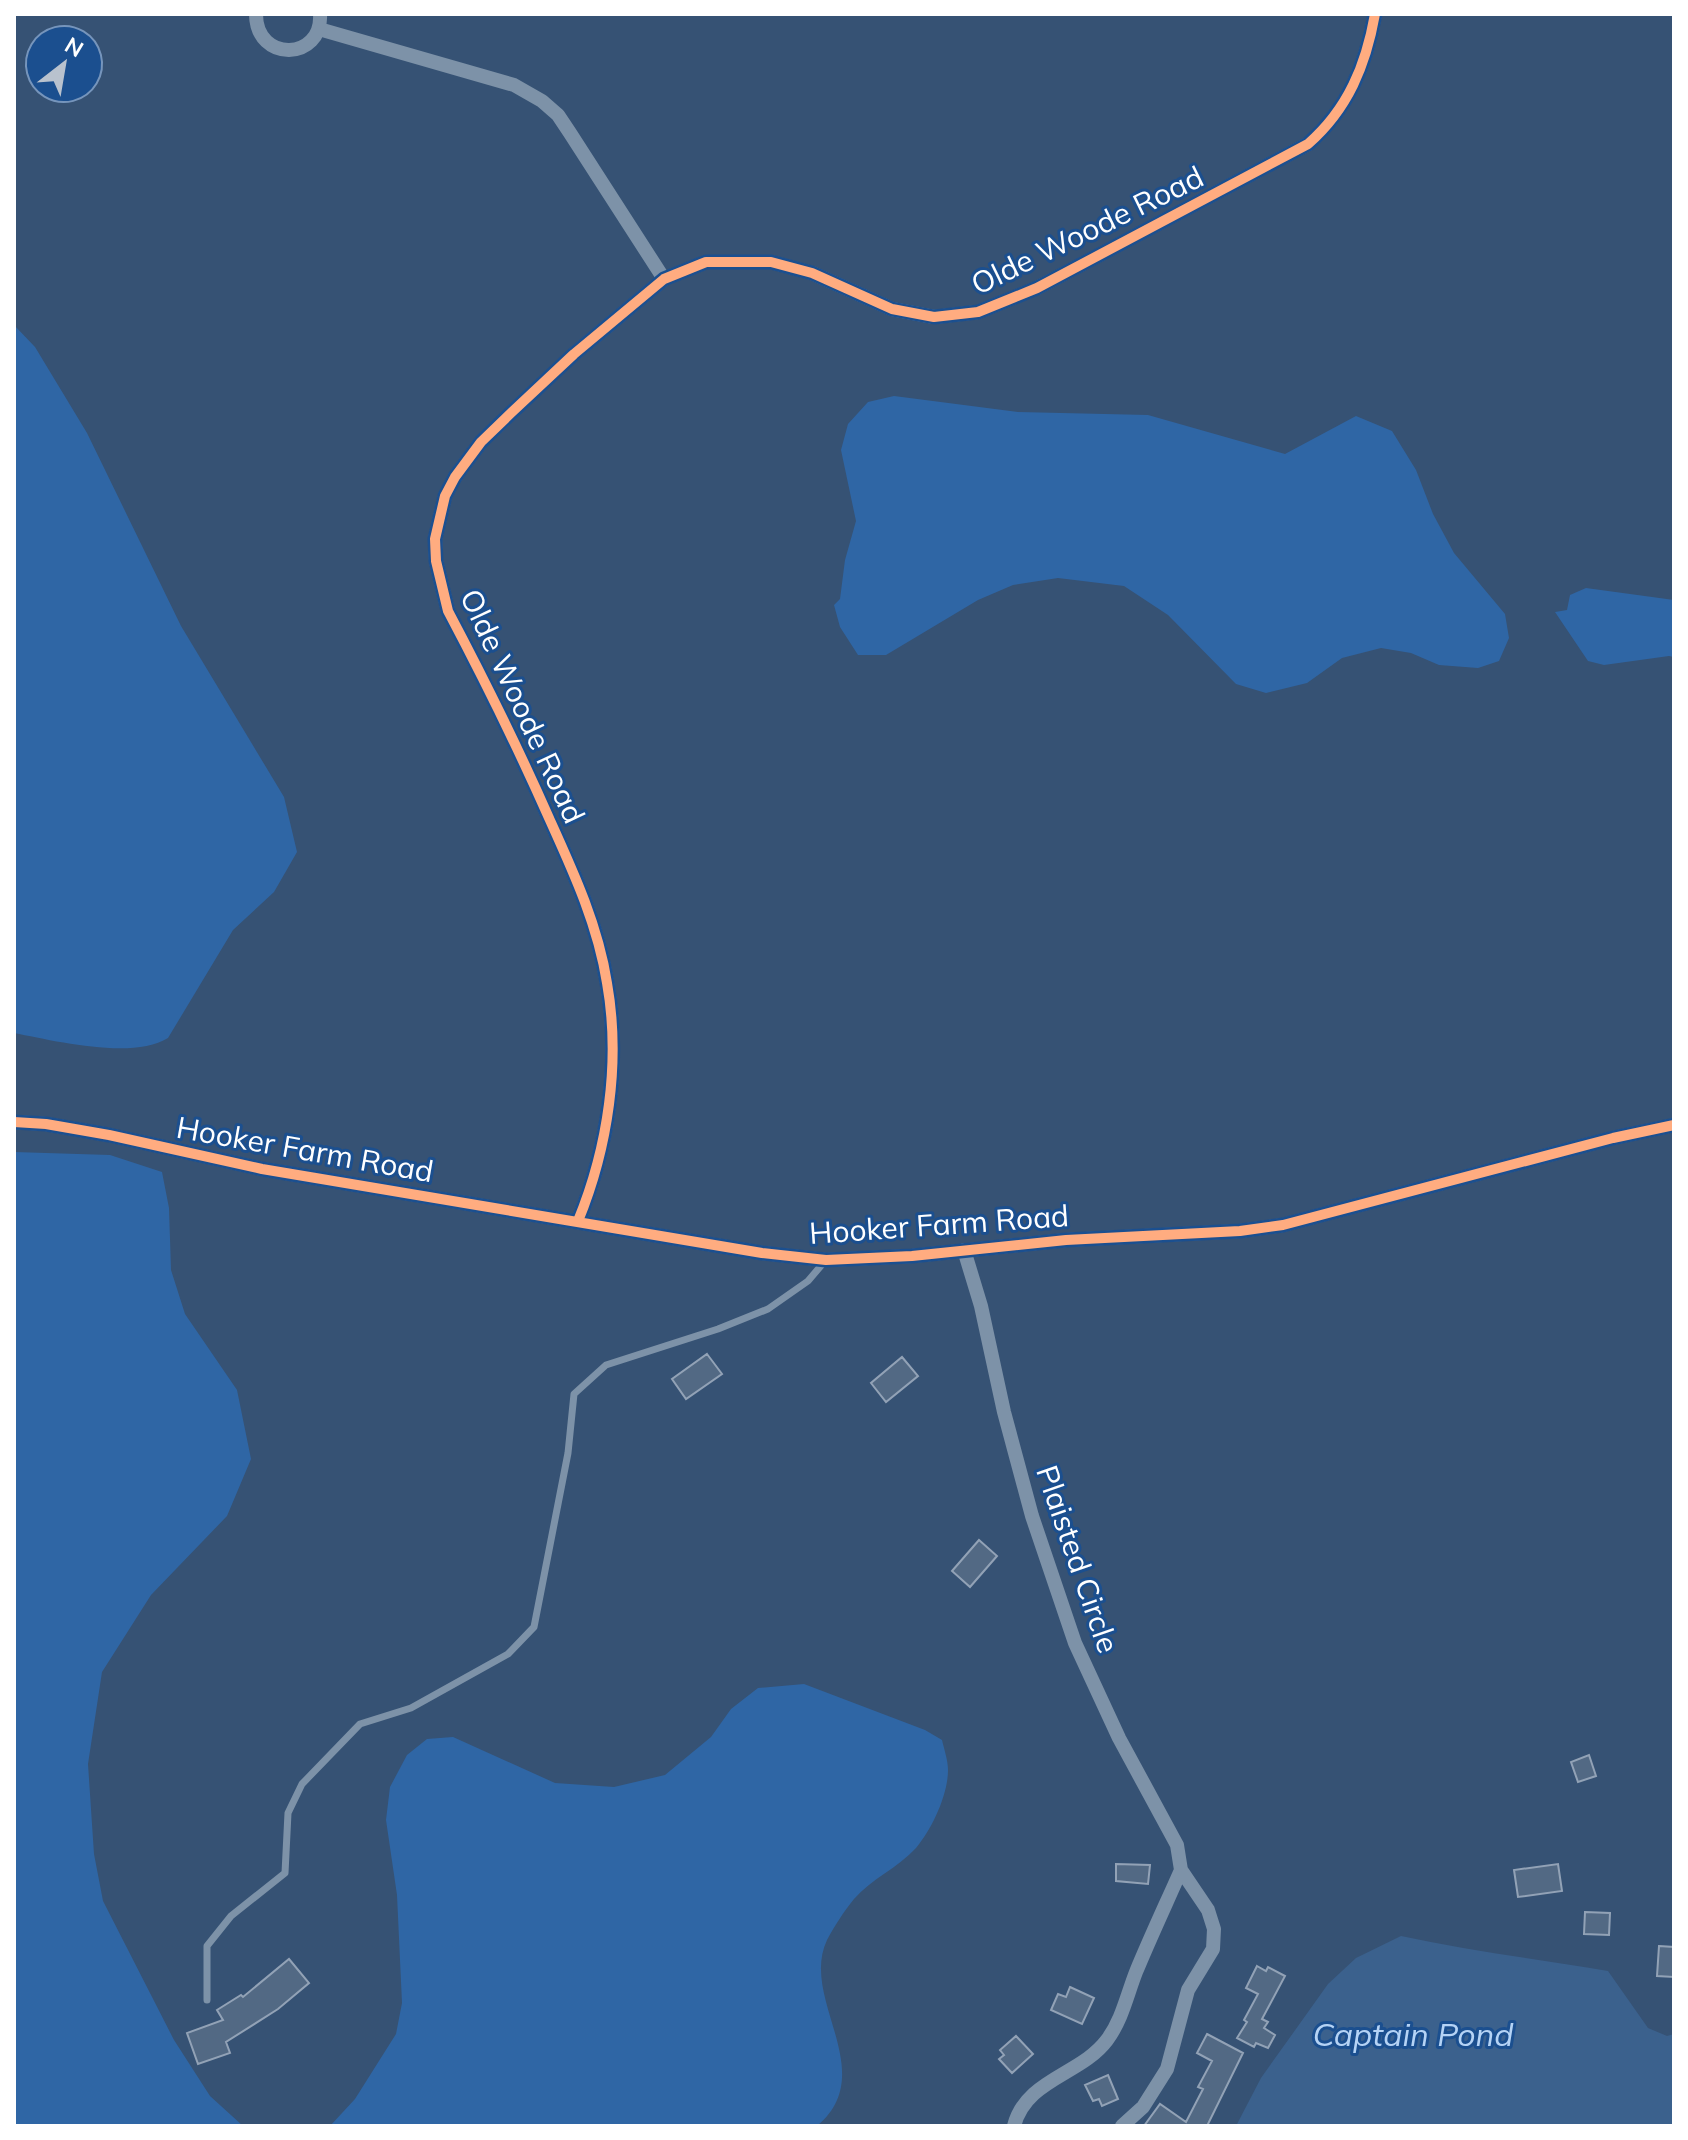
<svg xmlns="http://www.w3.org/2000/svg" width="1688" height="2140" font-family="Mulish,sans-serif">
<rect width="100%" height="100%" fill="#365274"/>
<path fill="#2f66a5" d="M14,325l21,22 52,86 94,193 103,171 13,55 -23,40 -41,38 -65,108c-35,22 -113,3 -154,-5z
M894,396l124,16 130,3 137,39 71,-38 36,15 24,39 17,44 21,39 51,61 4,24 -10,23 -21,7 -39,-3 -28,-12 -30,-5 -39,10 -35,25 -41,10 -30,-9 -68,-69 -44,-29 -66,-8 -45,7 -35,15 -92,55h-28l-18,-28 -6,-22 6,-6 5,-39 11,-39 -15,-71 7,-26 20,-22z
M1586,588l88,12v57l-5,-1 -65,9 -16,-4 -33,-49 12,-2 3,-15z
M14,1152l96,3 52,17 7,36 2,62 14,44 52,76 14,69 -24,57 -76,79 -49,77 -14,92 6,90 9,47 71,139 36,56 33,30h-229z
M804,1684l121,46 17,10c2,9 6,20 6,30 0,25 -16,59 -32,78 -18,20 -45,31 -62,51 -10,12 -20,28 -27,41 -28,59 54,132 -10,186h-487l25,-27 41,-65 6,-31 -5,-108 -11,-75 4,-33 17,-32 20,-16 26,-2 102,46 59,4 51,-12 46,-38 20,-28 27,-21z"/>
<path fill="#3b618d" d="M1401,1936c68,15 138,23 207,35l40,57 19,8 7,-2v92h-438l25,-48 67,-94 28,-26z"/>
<path fill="#526984" stroke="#92a2b6" stroke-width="2" d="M707,1354l15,20 -36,25 -14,-20z
M902,1357l16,19 -32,26 -15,-19z
M979,1540l18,16 -27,31 -18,-16z
M1589,1755l7,21 -18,6 -7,-20z
M1116,1864l34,1 -2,19 -32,-3z
M1558,1864l4,27 -44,6 -4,-27z
M1585,1912l25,1 -1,22 -25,-1z
M1659,1946l15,1v30l-17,-1z
M289,1959l20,24 -31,26 -52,33 4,11 -32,11 -11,-31 36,-13 -6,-10 24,-15 2,2z
M1257,1966l9,5 2,-4 17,9 -23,43 6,3 -4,6 11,7 -7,13 -12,-5 -2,4 -17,-9 10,-16 -3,-2 14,-26 -12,-6z
M1070,1987l24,11 -12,26 -31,-14 7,-16 8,3z
M1207,2034l36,19 -36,73h-63l16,-22 26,18 17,-33 -5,-2 14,-26 -15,-8z
M1016,2036l17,18 -21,19 -13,-14 5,-4 -4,-5z
M1108,2075l10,24 -16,7 -3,-7 -6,2 -8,-16z"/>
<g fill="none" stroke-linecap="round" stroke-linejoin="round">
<path stroke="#7d92a8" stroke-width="7" d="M207,2000v-54l24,-30 54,-43 3,-60 14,-29 58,-60 51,-16 97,-54 26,-27 34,-174 6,-59 32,-29 112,-36 50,-20 40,-28 17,-20"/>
<path stroke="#7d92a8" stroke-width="14" d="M256,14c0,49 67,47 64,0
M319,29l195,56 28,16 16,14 12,18 94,146
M14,1122l32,2 63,11 153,34 500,84 64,7 86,-4 154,-16 174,-9 43,-6 330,-87 61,-13
M578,1221c30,-73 43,-159 29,-238 -9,-58 -34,-112 -58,-165 -31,-70 -65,-139 -101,-207l-12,-50 -1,-22 10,-43 10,-19 26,-35 31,-30 62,-58 90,-75 42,-17h65l41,11 80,36 42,8 44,-5 59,-24 271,-144c40,-35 58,-79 67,-130
M964,1250l17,56 23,106 28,104 43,127 44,95 58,107 4,25 27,40 6,19 -1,20 -25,41 -21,79 -24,38 -21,19
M1014,2126c12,-47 67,-51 93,-86 15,-20 20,-45 29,-68 14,-34 30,-68 45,-102"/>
<defs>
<path id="cycleway" d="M14,1122l32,2 63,11 153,34 500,84 64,7 86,-4 154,-16 174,-9 43,-6 330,-87 61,-13
M578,1221c30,-73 43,-159 29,-238 -9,-58 -34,-112 -58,-165 -31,-70 -65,-139 -101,-207l-12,-50 -1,-22 10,-43 10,-19 26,-35 31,-30 62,-58 90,-75 42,-17h65l41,11 80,36 42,8 44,-5 59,-24 271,-144c40,-35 58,-79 67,-130"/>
</defs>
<use href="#cycleway" stroke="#1b4f8f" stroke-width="15"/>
<use href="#cycleway" stroke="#ffac80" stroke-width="10"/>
</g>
<g text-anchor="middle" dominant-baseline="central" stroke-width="6" stroke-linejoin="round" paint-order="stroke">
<g font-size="30" fill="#fff" stroke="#1b4f8f">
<text transform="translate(1087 230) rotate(-26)">Olde Woode Road</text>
<text transform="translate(523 706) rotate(65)">Olde Woode Road</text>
<text transform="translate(305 1149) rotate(10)">Hooker Farm Road</text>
<text transform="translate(939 1224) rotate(-4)">Hooker Farm Road</text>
<text transform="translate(1078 1559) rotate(71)">Plaisted Circle</text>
</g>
<g font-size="32" font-style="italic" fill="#b5d3f5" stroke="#1b4f8f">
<text x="1413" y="2034">Captain Pond</text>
</g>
</g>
<rect width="1688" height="2140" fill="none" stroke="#ffffff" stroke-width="32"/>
<g transform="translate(64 64) rotate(31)"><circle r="38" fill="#1b4f8f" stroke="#7695bc" stroke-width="2"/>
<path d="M0-6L14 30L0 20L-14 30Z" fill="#b9c2ce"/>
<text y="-12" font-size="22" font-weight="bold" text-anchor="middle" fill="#ffffff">N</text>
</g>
</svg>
